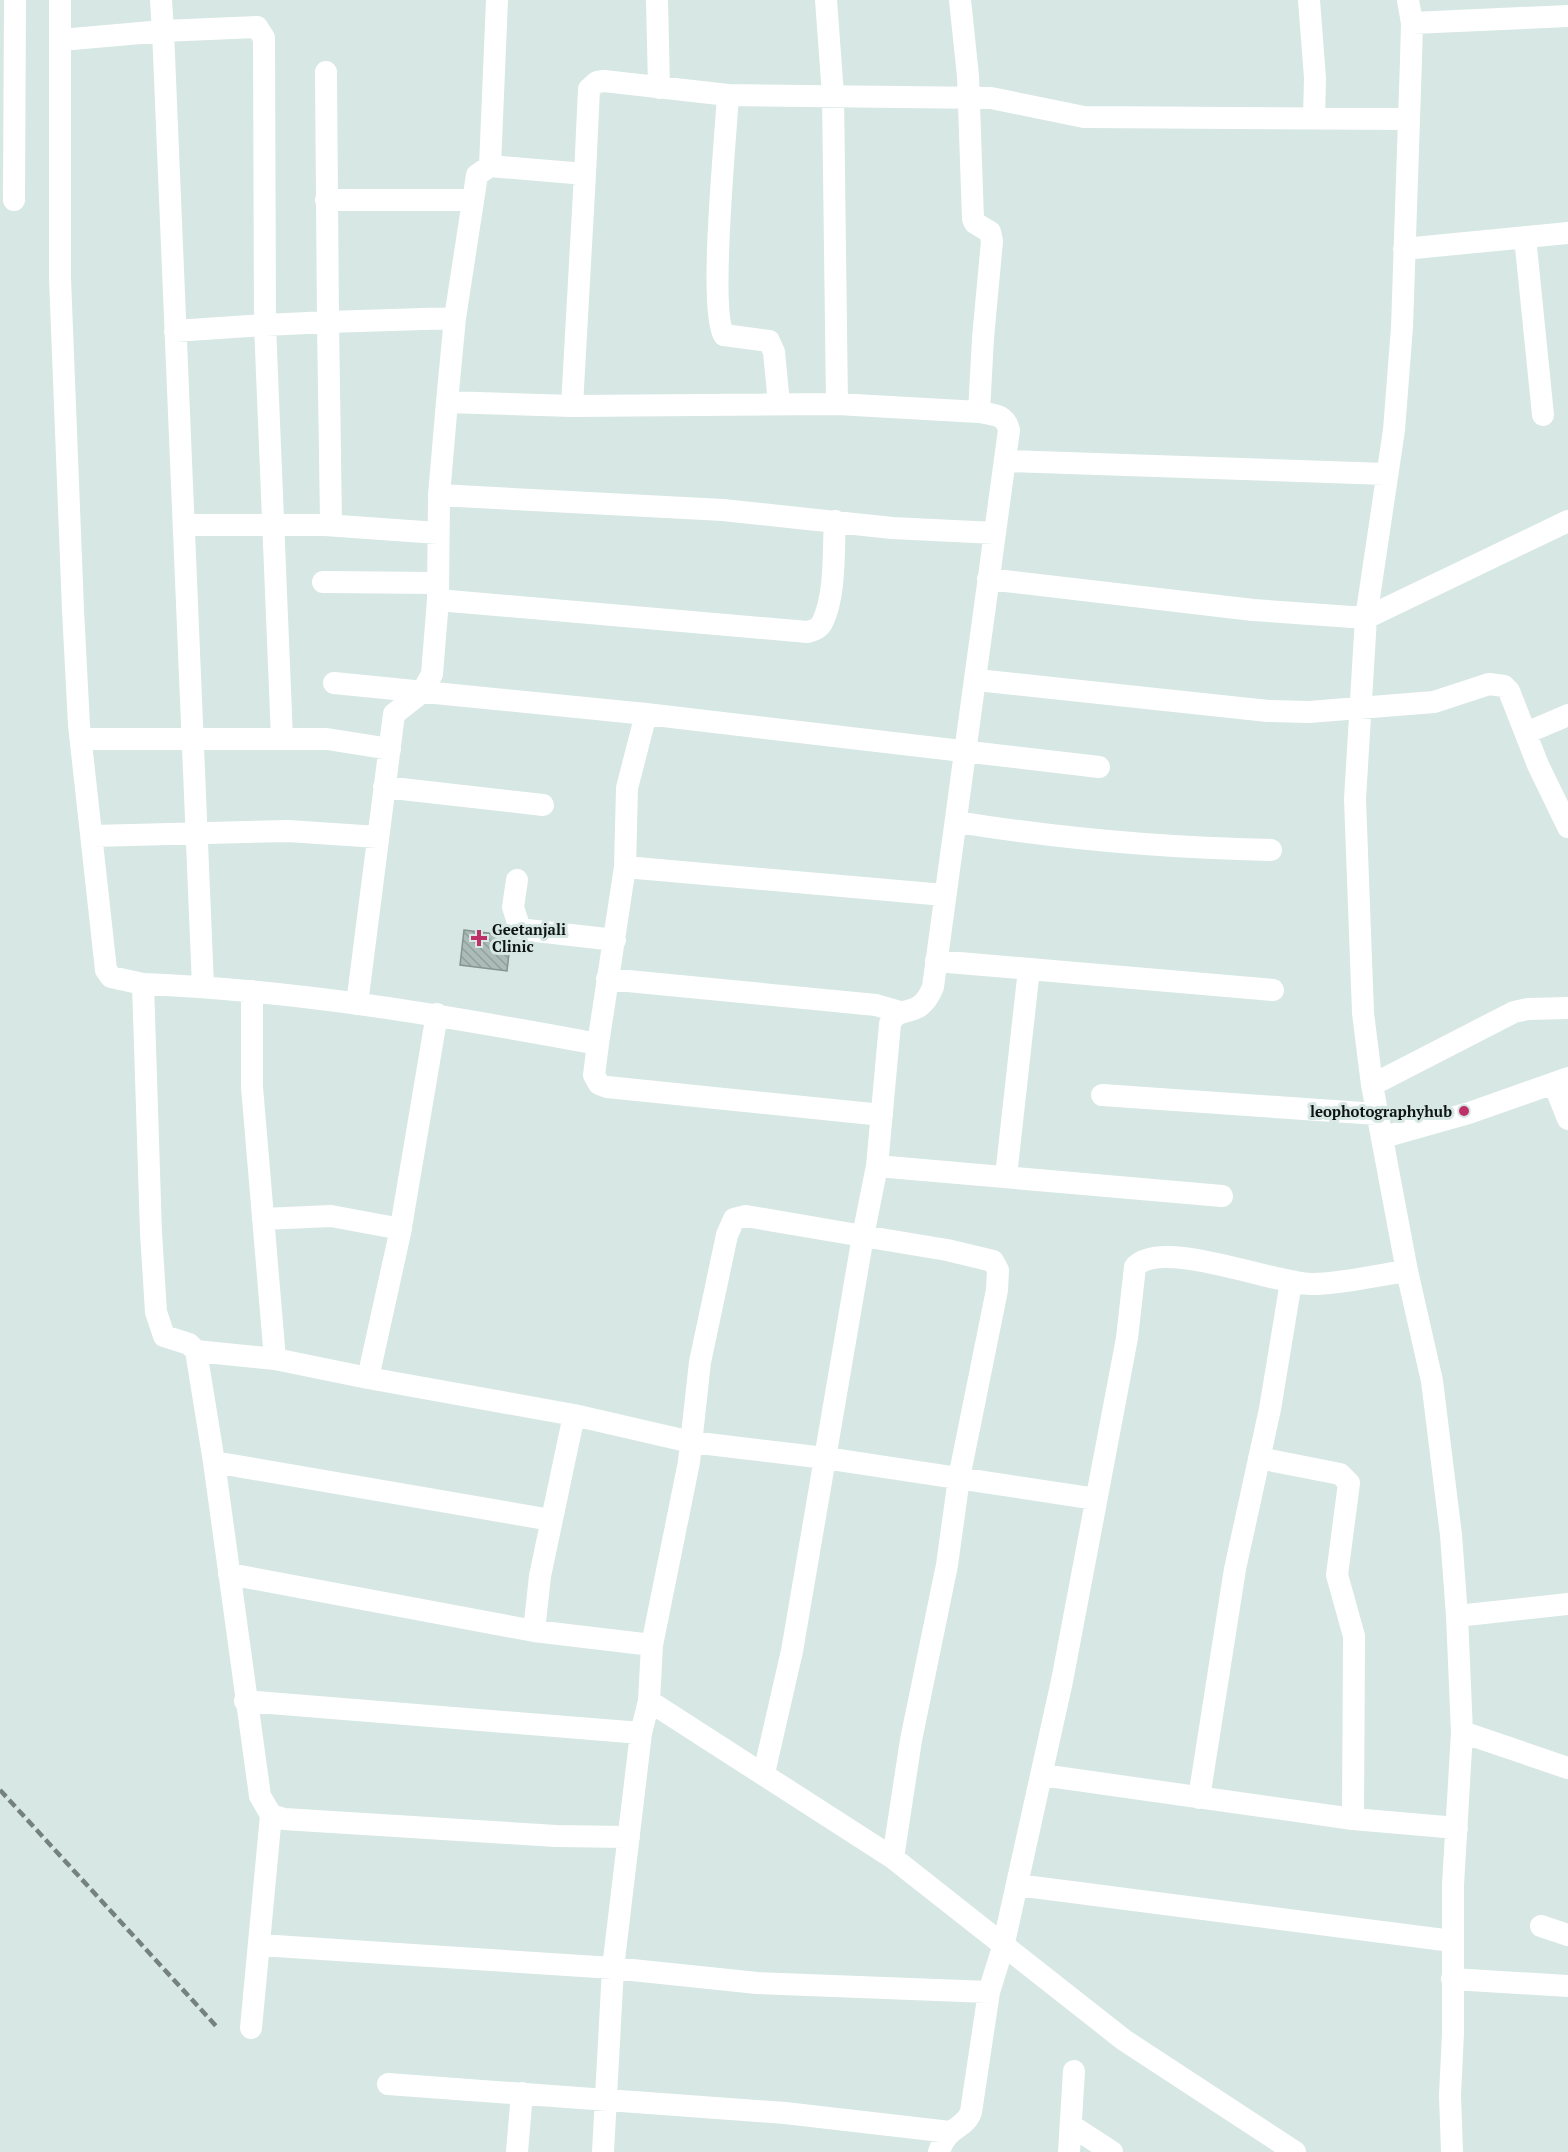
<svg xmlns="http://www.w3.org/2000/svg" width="1568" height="2152" font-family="'PT Serif',serif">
<defs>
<pattern id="building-back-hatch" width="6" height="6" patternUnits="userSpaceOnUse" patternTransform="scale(1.5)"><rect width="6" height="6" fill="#abbbb8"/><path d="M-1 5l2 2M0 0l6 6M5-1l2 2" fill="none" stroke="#92a09d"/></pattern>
</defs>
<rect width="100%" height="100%" fill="#d6e7e4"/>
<path fill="url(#building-back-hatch)" stroke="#869592" stroke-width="1.5" d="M464,930l47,6 -4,35 -47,-6z"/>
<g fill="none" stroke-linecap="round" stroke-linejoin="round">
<path stroke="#fff" stroke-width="22" d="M60,0v278l13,332 6,115 27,245 5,7 32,7 8,249 5,79 8,24 25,8 7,7 18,111 46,334 11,19 13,4 272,17 73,1
M657,0l2,88
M826,0l7,95 4,309
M1309,0l6,78 -1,39
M1408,0l4,23 -1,37 -9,267 -8,103 -28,188 -11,181 8,214 9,72 35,186 25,110 19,154 6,81 5,116 -9,153v148l-3,62 2,57
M1412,23l156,-7
M61,40l102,-9 -2,-31
M326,72l2,250 127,-4
M728,95c-2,40 -20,215 -4,240l45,6 5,11 5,52
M490,166l7,-166
M14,200l1,-200
M326,200h146
M1525,237l18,178
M1404,249l164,-16
M175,331l90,-6 -1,-287 -7,-11 -94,4c13,318 27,637 40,955
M447,402l125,4 265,-2 142,8
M572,406l13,-232
M1006,461l380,13
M439,495l284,15 169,18 103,5
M184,525h141l6,-3 -3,-200 -63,3 17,413
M325,525l113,8
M988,579l265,31 113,8 202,-97
M323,582l115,1
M438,600l370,32c7,-2 12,-4 15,-11 13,-29 10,-69 12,-100
M977,680l291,31 41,1 125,-10 55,-18 15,2 5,5 29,74 30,62
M334,683l312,31
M1526,733l42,-18
M81,739h246l63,10
M384,787l159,18
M957,822c105,17 208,26 314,28
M92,836l196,-5 90,6
M625,867l2,-79 19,-74 453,53
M517,880l-4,27 6,19 8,4 88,10
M936,961l337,29
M607,979l269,26 24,7
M143,984c154,6 304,32 455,60l27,-177 319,28
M252,991v96l23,272
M357,1004l37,-290 28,-22 10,-18 6,-74 1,-105 8,-93 8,-84 22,-143 13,-9 95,8 4,-85 8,-7 7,-1 124,14 263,3 93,19 325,2
M598,1044l-4,31 5,9 8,3 275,28
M1554,1084l14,35
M1372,1085l142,-73 14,-3 40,-1
M1102,1095l275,19
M1384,1137l85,-24 99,-35
M877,1166l345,30
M1006,1176l23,-207
M263,1219l68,-3 70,13
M196,1351l79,8 93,19 32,-145 37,-219
M368,1378l206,37 117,27 134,16 271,41
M1259,1458l81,16 9,9 -12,92 17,61 -1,183
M214,1462l337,58
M229,1574l305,57 118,14
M1457,1616l111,-12
M534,1631l6,-55 34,-161
M245,1701l396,32
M649,1701l244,157 231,182 171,112
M1462,1732l106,36
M764,1773l28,-122 71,-415 84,14 46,11 5,9 -1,20 -38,188 -12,87 -36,175 -18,118
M1042,1775l311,44 104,9
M1199,1798l36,-229 35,-160 21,-127
M1017,1885l435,56
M1541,1926l27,9
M260,1945l353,23 144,15 232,9
M1452,1979l116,7
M251,2028l20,-213
M388,2084l397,29 165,19
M1072,2126l40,26
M517,2152l5,-59
M603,2152l10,-184 28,-235 8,-32 3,-56 37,-183 11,-100 27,-127 7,-16 12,-3 117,20 14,-70 13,-142c9,-22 29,-2 43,-37l76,-557c-4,-16 -15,-15 -30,-18l4,-74 9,-97 -2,-9 -15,-9 -2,-4 -5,-143 -8,-76
M939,2152c7,-25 26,-23 32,-40l18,-120 14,-45 59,-266 65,-343 8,-71c26,-30 138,17 177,17 31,0 64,-9 95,-13
M1069,2152l5,-81"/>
<path stroke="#75817f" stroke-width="4.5" stroke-dasharray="9 4.5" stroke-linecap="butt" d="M0,1790l217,237"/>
</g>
<g fill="#bd3168" stroke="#d6e7e4" stroke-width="2">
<path d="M476 929h6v6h6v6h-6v6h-6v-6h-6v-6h6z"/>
<circle cx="1464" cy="1111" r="6"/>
</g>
<g text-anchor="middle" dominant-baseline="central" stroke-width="6" stroke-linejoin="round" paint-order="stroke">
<g font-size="15" font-weight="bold" fill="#0e1412" stroke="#d6e7e4" text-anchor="start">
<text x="492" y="929">Geetanjali<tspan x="492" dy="17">Clinic</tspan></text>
<text x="1452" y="1111" text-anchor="end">leophotographyhub</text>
</g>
</g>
</svg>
